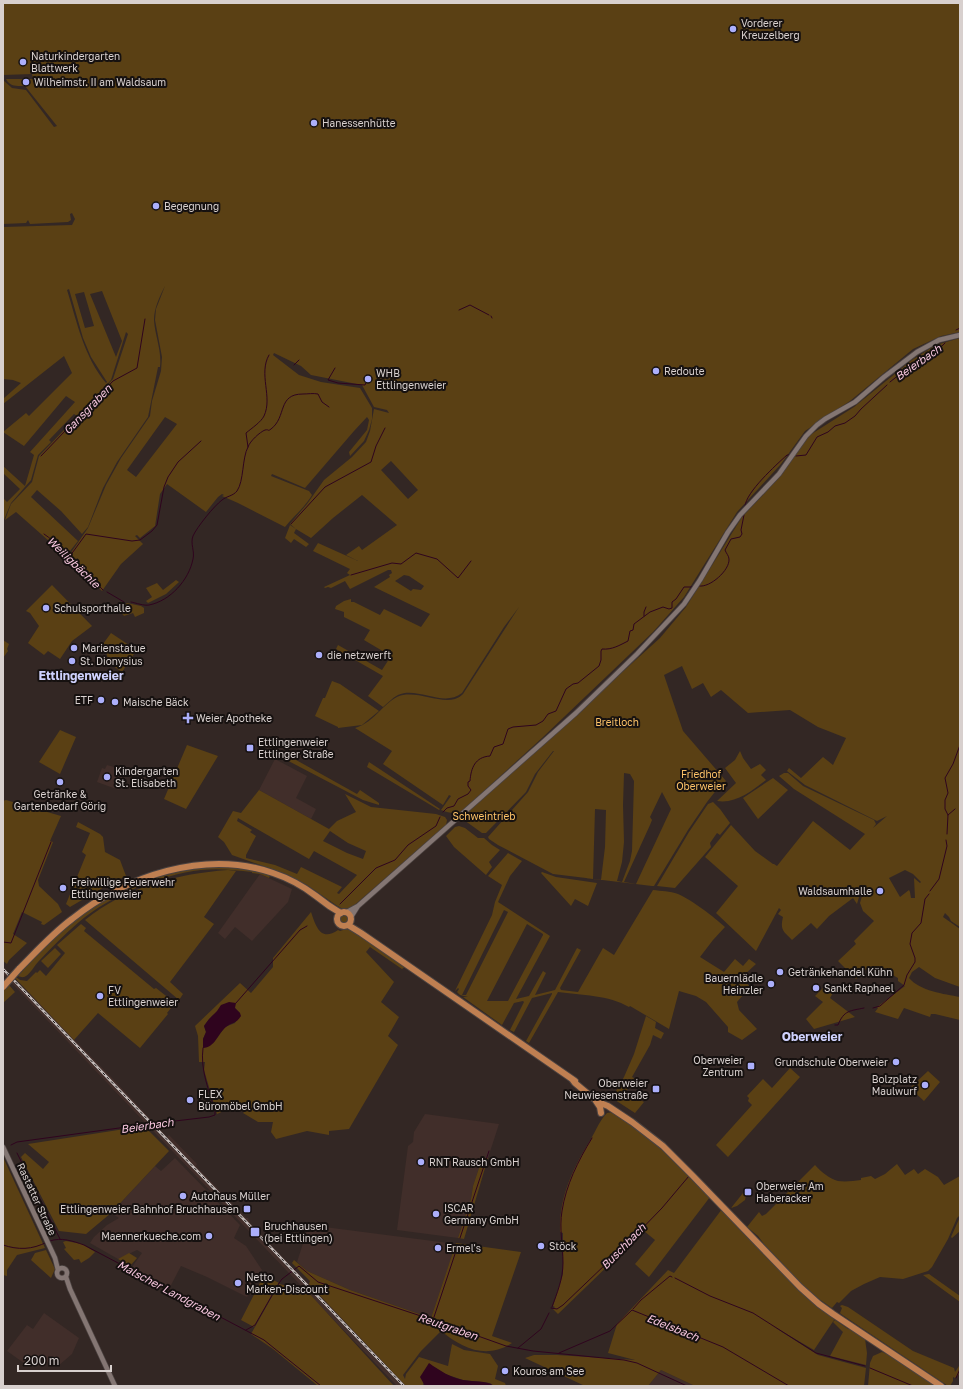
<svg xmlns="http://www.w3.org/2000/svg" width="963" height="1389" font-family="'Golos Text',sans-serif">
<rect width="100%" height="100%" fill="#332724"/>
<path fill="#412e2a" d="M275,759l32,17 -11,22 20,11 -5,10 -52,-29z
M107,765l17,5 -5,20 -22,-8 5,-14 3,1z
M260,874l32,15 -4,13 -36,39 -17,-14 -10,12 -7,-6z
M3,967l111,113 53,57 2,-2 28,29 -1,2 50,52h2l2,5 156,163h-9l-394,-412z
M425,1114l74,10 -11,34 -6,1 -9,27 -2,13 -13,39 -61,-8 11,-84 5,-4 1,-10z
M175,1158l65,67 -6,13 12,8 16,24 -15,27 -40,-20 -26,-11 -11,21 -38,-20 10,-14 -5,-3 -19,9 -28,-16 4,-6 13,-12 12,-7 -8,-5 44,-47 6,5z
M309,1225l147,19 -25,74 -81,-28 -43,-19 -10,-9z
M44,1313l35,25 -7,16 -14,12 -5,-6 -4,3 -7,-5 -5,7 -5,-4 -4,5 -21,-15 20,-26 6,4z
M661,1370l34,16h-47z"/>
<path fill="#5a4014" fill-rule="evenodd" d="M3,3h957v329l-19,4 -28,13 -63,52 -45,30 -24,33 -44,48 -53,85 -31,35 -111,106 -79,72c-7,5 -13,3 -22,0l10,-14 -2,-1 -6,10 -60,-41 9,-13 -37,-23c20,-5 31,-30 48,-33 17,-3 36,8 52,4 3,-1 6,-3 8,-5l56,-87 -15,20 -42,66c-19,15 -44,-7 -64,2 -6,3 -10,8 -15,12l-15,-11 15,-20 -47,-27 2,-4 44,25 9,-14 -27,-16 6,-10 -26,-13v-5l-9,-3 1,-3 8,-5 7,-2v3h3l26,13 4,-6 37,18 9,-13 -56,-27 16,-10 -1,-2 3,-2 -1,-3h-3l-38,19 -5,-8 -14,7 -3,-1 -3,1 -1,-1 26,-12 -3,-2 3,-4 -37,-18 5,-8 40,18 -12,-6 13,-9 3,4 35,-25 -35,-30 -29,23 -22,20 -15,-9 -2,4 15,11 -3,3 -12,-8 -3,4 -6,-5 5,-13 6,4 -6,-5 17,-20 17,-24 28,-23 14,-15 4,-11 4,-22 15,4 -2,-3 -13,-3 -12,-22 -51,-10 -10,-9 -27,-13 -1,2 26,20 22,7 39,6 12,20v11l-3,11 -5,11 -14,15 -1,-4 18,-22 2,-10 -2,-3 -13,14 -49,57 -33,-14 -1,2 38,15 3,4c-7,12 -18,21 -27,32l-47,-24 -16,-7 2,-1 -2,-1 -4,3 -12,15 -39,-28 -7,10 -5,32 -15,12 -3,-3 -2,1 8,8 -22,20 -19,27 -34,-34 20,-29 18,-43 15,-27 29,-42 2,-15 9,-30 1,-14 -7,-37 1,-11 9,-23c-5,10 -11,22 -11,34 1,16 8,31 6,47h-2l-10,50 -31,45 -14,26 -15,39 -6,7 -21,-23 -24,-21 -6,7 47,44 -12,15 -50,-44 -11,8 6,-16 21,-22 7,-26 74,-77 15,-45 -2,-2 -15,48 -34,36 -3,-2 -25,26 2,2 -13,13 -7,25 -20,23 -8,19v-24l4,4 13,-13 -17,-16v-7l22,20 9,-31 -4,-3 45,-50 -9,-6 -42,50 -21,-14 23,-19 3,3 43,-43 -8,-17 -61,48v-5l18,-16 -8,-3 -10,-1v-152l69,-2 3,-6 -3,-6 -2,1 1,6 -3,2 -38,2 -2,-4 -2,3 -23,1v-144l9,8 14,2 28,37 3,-1 -32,-40c-8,0 -15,1 -19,-7h27l-1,-5 -29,1zM69,289l14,49 8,19 16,25 -1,1c-22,-26 -29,-61 -39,-93zM102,291l20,50 -6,16 -26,-63zM84,292l10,34 -9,2 -10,-34zM165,417l12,7 -41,53 -9,-7zM391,461l27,29 -10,9 -27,-29zM404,575l5,1 15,10 -3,4 -8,-1 -2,2 -16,-10z
M960,338v589l-9,-6 -2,-4 -4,-4 -2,4 17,12v58l-25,-9 -16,-11 -7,5 -3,6c11,13 35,16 51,19v23l-25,-6h-4l-1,3 -26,-9 -6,11 -23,-7 3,-4 -1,-1 28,-21 -7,-5v-3l-20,-11 -6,8 -6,-6 -10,10 -18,-18 18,-17 -2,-3 20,-20 -11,-10 -3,-8 4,-14 -3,1 -4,14 -4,-6 -24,18 -12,13 -6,-6 -19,17c-9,-9 -12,-10 -9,-23l-5,-3 3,-4 -2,-2 -23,43 -40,-38 22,-27 -33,-29 26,-32 24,26 18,13h1l3,2 36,-45 37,29 15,-16 -71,-45 -15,-13 5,-3h4l15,13 71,34 2,4 -3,4 14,-12 -10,5 -72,-36 -18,-14 2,-3 12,10 22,-21 10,8 13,-27 -28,-11 -28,-17 -42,3 -27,-23 -10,7 -8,-14 -11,6 -10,-23 -18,9 19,56 43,50 -4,4 -1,-1 -14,18 -19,28 -34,56h-2l-99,-12 -55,-29 -9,-6 -1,-2 40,-45 10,-20 16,-21h-1l-18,23 -9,18 -40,41h-4l-18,-13 -2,-3 198,-179 26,-31 56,-90 34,-36 34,-46 44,-28 58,-47 24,-15zM624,773l6,1 4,7 -2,70 -2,10 -8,21 -5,-1 5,-19 2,-20 -1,-37zM662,792l9,17 -35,75 -12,-2 26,-57 2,-5 -2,-3zM595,809l11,1 -1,37 -4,33 -8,-1zM905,870l8,4 8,8 -1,1 -6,-5 1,20h-4l-1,-6 -1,-2 -9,7 -11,-19z
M176,580l3,2 -13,12 -18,9 -2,-2 6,-4 -6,-9 11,-5 6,7z
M52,585l40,41 -20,15 -12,18 -12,-8 -4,4 -16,-12 11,-17 -9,-13 -4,-2z
M127,603l14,3 3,2v5l-9,4 -2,-4 -9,3 -5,-6z
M111,633l24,16 1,2 -14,21 -12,-8 -7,-20z
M3,640l6,4 -2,5 1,2 -5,7z
M332,681l8,3 39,27 -17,14 -24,3v-1l-23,-11 8,-18h2z
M60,730l16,7 -16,37 -21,-12z
M187,745l31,11 -32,53 -22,-10z
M280,751l77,43 3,-4 19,13v2l-16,-5 -86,-45z
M740,751l3,7 8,11 9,-5 6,6 -5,5 5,5c-14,11 -30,24 -49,21l19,-18 -11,-15 10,-8z
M369,762l71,47 -1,1 -72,-43z
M773,778l15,12 -30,29 -15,-21z
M259,790l70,39 8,-8 19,-9 -11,-18 26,13 65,7 9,3 2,3 -1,5 -96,84 -9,-1 -5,-3 -29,-20 -21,-11 -54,-19 -8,-13 -6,-5 15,-26 8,2zM238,818l71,41 5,-8 43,24 -18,19 -2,-1 5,-6 -41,-20 -4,7 -22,-9 -29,-7v-3l10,-19 -6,-4 2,-2 -15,-9zM330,831l18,12 18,8 -3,8 -16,-6 -24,-12z
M6,800l55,16 -11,25 3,1 -15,38 1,6 19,18 4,8 -18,13 -3,-1 1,-2 -20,-10 -9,22 14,9 -18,17 -2,4 -4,-3v-160z
M713,802l7,7 10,14 -10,12 -3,-2 -7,10 1,4 -36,41 -18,-2 32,-54 19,-28z
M78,822l22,12 3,3 2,15 15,8 6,16 -20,10 -36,21 -4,-3 20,-49 -4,-3 8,-19 -14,-6z
M459,826l6,2 13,10h6l8,7 8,5 -11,12 3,5 -6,8 -32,-28 -8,-11 9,-9z
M508,853l14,8 -12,15 -12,26 52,34 -34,63 13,-3 14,-25 3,2 -11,22 20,-5 22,-42 4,2 -21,38 1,2 17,2 25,-44 11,7 39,-65c8,1 17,1 25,4 14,6 36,23 47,33l-12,13 -13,17 24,15 11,-13 8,7 6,-7 7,5 -14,13 8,10 -13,15 2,8 18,19 -15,11 -14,-8v-5l-22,-25 -10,-6 -17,-5 -10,38 -39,-23 -1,1c-20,-12 -48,-12 -71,-15l-29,51 -3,-2 26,-47v-1l-20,5 -18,34 -4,-2 14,-28 -1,-1 -9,2 -12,22 -39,-28h5l-8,-2 -3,-3 2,-3 -1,-1 -3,3 37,-76 3,-13 7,-17 -14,-9zM504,910l4,2 -42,83h-4zM527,924l16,10v1l-35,66h-21z
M204,867h34l31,7 1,2 -1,2 -9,-4 -8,-1v-1c-17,-2 -34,-4 -51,-2 -41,5 -90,25 -122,52 -14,12 -28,26 -41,40 -4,4 -7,11 -12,14 -3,2 -5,1 -8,0 23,-27 49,-53 79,-72 7,-4 15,-8 22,-11 28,-14 55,-22 85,-26z
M228,870l8,1 -32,46 10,7 -44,58 13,12 -4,6 -94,-80c41,-33 91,-46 143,-50z
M542,872l14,5 41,6 -9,23 -13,-7 -4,7 -30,-33z
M311,912c5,15 10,30 27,18l2,1 6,-2 5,1 55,36 -4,3 -32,-22 -4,5 28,30 -13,20 18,15 -11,19 10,9 -49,84 -20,2v4l-22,-4 -31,8 -5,-7 2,-10h-15l-15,-9 1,-1 -9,-6 -18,8 -13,-44 1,-8h-6l-1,-26 -3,-10 45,-43 11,10 22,-26v-9zM235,1008l5,5 -5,10 -10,4 -8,11 -14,10v-9l3,-7 -2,-6c10,-15 15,-15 31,-18z
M339 919a5 5 0 1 1 10 0a5 5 0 1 1-10 0Z
M81,924l5,4 -2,3 70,58 2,-1 19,15 -8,10 1,1 -28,34 -42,-35 -24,27 -59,-62 1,-1 4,3 7,1 9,-9 1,1 3,-3 6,6 19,-23 -8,-8z
M55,948l6,6 -13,14 -7,-7z
M9,985l6,7 -12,11v-12z
M825,986l9,5 -4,7 25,19 -41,12 -8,-10 17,-17 -8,-6z
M646,1016l10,6 -1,6 9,5 -3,6 -8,-4 -3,10 -18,32 2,1 -8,14 18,10 -9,11 -23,-15 12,-21 10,-23z
M790,1068l10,9 -72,80 -12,-12 36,-40 -4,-4 1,-3 -2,-2 16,-17 9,9z
M928,1071l12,11 -16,19 -14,-13z
M613,1112l45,33 52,52 -61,80 -14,-13 20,-24 -11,-9 -86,83 -5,-5 2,-2 -2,-1 10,-32v-41l-3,-1c-1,-35 13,-64 31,-93 5,-9 9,-19 16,-26z
M144,1126l25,25 -58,62 -25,21 -27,-3 -38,-74 4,-4 18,16 6,-7 -21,-18z
M3,1157l42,91 -28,7 -10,15v6l-4,-1z
M486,1158h2l-24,81 -6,-1 13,-39 2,-13 7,-21 3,-1z
M897,1164l8,11 9,-6 4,5 7,-5 13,8 6,8 16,-9v39l-3,3 -9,21 -16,28 -4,4 -25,8 -23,-2 -16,7 -13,7 -12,12 -2,-1 -5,6 -13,-9 -18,-16 -37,-39 -6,-8 -11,-9 12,-15 3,4 4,-2 49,-49c5,6 15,14 23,16 7,1 16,0 23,-1v-2l10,-2 4,3 10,-5z
M743,1193l3,2 -1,5 -8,6 -6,2z
M722,1209l82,86 32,22 -22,33 -43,-25 47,30 48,13 -2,18h-169l-34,-16 -13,16h-63l-60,-28 9,-3h23l78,5 -27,-7 9,-29 51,-54 6,3z
M960,1217v14l-8,7 -1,-1z
M66,1241l16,3 13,8 -6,6 -8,5 -2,-4 -5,1 -10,-11 2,-1 -3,-6z
M456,1243l65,9 -29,84 20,7c-26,17 -50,5 -71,-12l-20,20 -18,24 2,4 1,-5 13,-17 29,9 4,-22 12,6 26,4 8,12 -3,13 10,4 1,3h-12l-4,-3 -27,-3 -18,-6 -16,-10 -6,21 2,1h-19l-97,-102 1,-3 -18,-18 2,-3 13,11 43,19 81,28z
M46,1250l9,19 -4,9 -20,-18 4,-7z
M129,1253l8,5 -7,8 -12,-7z
M929,1274l31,22v6l-37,-27z
M264,1275l15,8 -25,44 -13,-7z
M279,1284l27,6 88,96h-76l-45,-37 -22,-15z
M842,1305l6,2 65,44 41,17 1,4 4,-6 1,-6v13l-5,5 -2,-1v4l-3,5h-2l-107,-72 -1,-1 2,-5 -2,-2z
M835,1320l13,9 2,-2 15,12 2,14 -1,12 -36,-9 13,-24 -10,-10z
M882,1352l7,3 48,31h-69l2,-23 3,-7z"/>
<path fill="#2f041e" d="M229,1002l7,1 -1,5 5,5 1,3c-5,8 -9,6 -15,11 -8,6 -11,21 -23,21v-9l3,-7 -2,-6 5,-7 8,-8 4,-6z
M429,1363c11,8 21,14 34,17 11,2 23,0 31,6h-69l-5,-9z"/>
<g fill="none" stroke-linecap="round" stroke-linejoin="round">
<path stroke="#2f041e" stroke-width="1" d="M459,310l11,-5 19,10
M491,316l1,2
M956,330l4,-2
M294,365l5,-5
M335,368l-7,12 10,3 27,2 2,-5
M890,382l25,-20 23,-12 7,-7
M248,447l-2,-14c6,-5 15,-11 18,-17 9,-19 -6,-42 5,-61
M41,456l72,-75 24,-13 8,-49
M796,456l10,-1 11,-18 11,-5 7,-6 10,-3 10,-7 6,-7 26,-24
M745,506c1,-14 31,-41 42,-51h2
M291,524l34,-37 46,-25 5,-16 9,-18
M44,534c13,9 17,15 27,26 11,10 22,19 32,30
M70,558v-2l16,-22 46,7 8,-1 12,-9 5,-6 7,-38 4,-10 10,-15 23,-21
M351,575l41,-12 9,1 15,-11 21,6 21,19 13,-17
M699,586c11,2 31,-16 30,-27 0,-3 -3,-6 -4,-9l6,-11 9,-2 2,-3 -1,-4 3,-15
M107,592l17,10
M131,602c5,1 13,4 18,3 21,-4 40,-25 44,-46 2,-8 -3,-15 0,-23 4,-9 21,-30 29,-36 5,-4 11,-4 15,-9 7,-10 5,-33 11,-44 2,-6 12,-15 17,-17 5,-1 2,2 6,-1 16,-12 6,-35 32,-35 5,0 10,-1 15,0l4,8 7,5
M644,616v-4l2,-5
M443,812l4,-4 7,-2 4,-7 10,-5 3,-4 -3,-4v-4l2,-1c1,-13 5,-24 20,-25l4,-9 9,-3 5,-15 5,-2 23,-2 7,-4 5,-7 8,-3 10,-22 7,-5 5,-1 21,-17 2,-6v-9l1,-2c10,1 18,-4 26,-8l2,-10 3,-1 1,-6 16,-12 13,-5 6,2 3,-1v-6l4,-3 8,-12h8
M948,815l7,-6
M947,834l1,-19 -3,-6v-9l3,-7 -3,-15 8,-14 7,-19
M930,891l9,-12 8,-33 -1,-6
M340,904l36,-36 19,-8 13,-15 28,-19 4,-9
M3,942l8,1 40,-101
M236,1003l64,-73 7,-4
M873,1008l7,-2 24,-21 3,-10 8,-13v-4l-5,-14 2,-11 9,-10 4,-24 4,-5
M835,1025h3c6,-15 12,-14 26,-17
M11,1145l6,-3 124,-17 68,-8 6,-2v-4c-6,-21 -15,-41 -12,-63
M17,1153l43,86
M460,1238l29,-87
M50,1241c11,-4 23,0 34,4l180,95 57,46
M3,1245c15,5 29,5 44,-3
M675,1278l35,18 43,17 63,40 49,13
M552,1307c5,-14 11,-28 11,-44 0,-17 -4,-35 -1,-52 4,-26 16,-50 30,-73
M551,1308l6,1 6,-4 67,-64 32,-33 27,-32
M633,1309l8,-9 29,-24 2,1
M433,1320l25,-75
M246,1330l9,-5 24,-42 3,-4 17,-13 19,16 115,38 73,26 27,5 91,9 13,3 50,23
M518,1348l23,-19 8,-16
M559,1353l51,-22 22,-21 91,37 66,39
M870,1368l43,18
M956,1378l4,-9"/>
<defs>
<path id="minor" d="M347,912l11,-6 218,-193 61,-59 47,-50 16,-24 28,-48 12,-17 39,-41 27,-38 11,-11 8,-6 30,-17 29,-25 33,-25 22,-12 21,-5
M351,917l7,-11
M3,1147l52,111 3,12
M57 1273a5 5 0 1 1 10 0a5 5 0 1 1-10 0Z
M66,1277l4,12 45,97"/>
<path id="major" d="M337 919a7 7 0 1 1 14 0a7 7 0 1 1-14 0Z
M348,925l13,8 214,148
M19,969c17,-17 33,-35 53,-50 54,-43 133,-70 201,-46 15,5 30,13 43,23 4,3 8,6 12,9 4,3 8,5 13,8
M572,1079l3,4 18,15 10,6 5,2 24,16 31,24 30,30 107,111 19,17 14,10 108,72
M596,1101l4,6 1,6"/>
</defs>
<use href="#minor" stroke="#4b4240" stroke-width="6"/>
<use href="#major" stroke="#4b4240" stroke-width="8"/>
<use href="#minor" stroke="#847673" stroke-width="4.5"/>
<use href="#major" stroke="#bf7f51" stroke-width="6"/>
<defs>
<path id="rail" d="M3,969l401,417"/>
</defs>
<use href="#rail" stroke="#c5bdbb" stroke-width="2.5"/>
<use href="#rail" stroke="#161110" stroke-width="1" stroke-dasharray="3" stroke-linecap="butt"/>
<defs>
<path id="major-bridge" d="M3,987l16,-18"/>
</defs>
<use href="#major-bridge" stroke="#4b4240" stroke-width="8" stroke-linecap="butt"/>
<use href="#major-bridge" stroke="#bf7f51" stroke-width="6"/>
</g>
<g fill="#acaffb" stroke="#161110" stroke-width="1.5">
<circle cx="733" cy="29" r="4"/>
<circle cx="23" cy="62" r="4"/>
<circle cx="26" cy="82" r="4"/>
<circle cx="314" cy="123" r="4"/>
<circle cx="156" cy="206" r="4"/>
<circle cx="656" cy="371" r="4"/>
<circle cx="368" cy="379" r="4"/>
<circle cx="46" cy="608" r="4"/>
<circle cx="74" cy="648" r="4"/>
<circle cx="319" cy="655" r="4"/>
<circle cx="72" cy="661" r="4"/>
<circle cx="101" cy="700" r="4"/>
<circle cx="115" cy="702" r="4"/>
<path d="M186 712h4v4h4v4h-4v4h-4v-4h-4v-4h4z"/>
<rect x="246" y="744" width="8" height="8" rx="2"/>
<circle cx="107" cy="777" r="4"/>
<circle cx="60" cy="782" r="4"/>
<circle cx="63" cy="888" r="4"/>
<circle cx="880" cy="891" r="4"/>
<circle cx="780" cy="972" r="4"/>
<circle cx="771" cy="984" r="4"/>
<circle cx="816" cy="988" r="4"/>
<circle cx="100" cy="996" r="4"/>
<circle cx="896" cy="1062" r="4"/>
<rect x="747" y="1062" width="8" height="8" rx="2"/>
<circle cx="925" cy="1085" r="4"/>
<rect x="652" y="1085" width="8" height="8" rx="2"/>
<circle cx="190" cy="1100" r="4"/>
<circle cx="421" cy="1162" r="4"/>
<rect x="744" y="1188" width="8" height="8" rx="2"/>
<circle cx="183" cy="1196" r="4"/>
<rect x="243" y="1205" width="8" height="8" rx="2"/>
<circle cx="436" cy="1214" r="4"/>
<rect x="250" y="1227" width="10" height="10" rx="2"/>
<circle cx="209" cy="1236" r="4"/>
<circle cx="541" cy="1246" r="4"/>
<circle cx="438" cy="1248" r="4"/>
<circle cx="238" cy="1283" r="4"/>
<circle cx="505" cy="1371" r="4"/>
</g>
<g text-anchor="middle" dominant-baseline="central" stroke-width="4" stroke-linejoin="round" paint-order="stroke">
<g font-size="10" fill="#d8d0ce" stroke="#161110" text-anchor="start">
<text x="741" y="23">Vorderer<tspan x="741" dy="12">Kreuzelberg</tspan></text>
<text x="31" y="56">Naturkindergarten<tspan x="31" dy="12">Blattwerk</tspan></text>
<text x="34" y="82">Wilheimstr. II am Waldsaum</text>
<text x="322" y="123">Hanessenhütte</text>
<text x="164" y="206">Begegnung</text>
<text x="664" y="371">Redoute</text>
<text x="376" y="373">WHB<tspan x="376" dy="12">Ettlingenweier</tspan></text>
<text x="54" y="608">Schulsporthalle</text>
<text x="82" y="648">Marienstatue</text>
<text x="327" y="655">die netzwerft</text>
<text x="80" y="661">St. Dionysius</text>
<text x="93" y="700" text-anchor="end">ETF</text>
<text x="123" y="702">Maische Bäck</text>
<text x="196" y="718">Weier Apotheke</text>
<text x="258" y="742">Ettlingenweier<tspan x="258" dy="12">Ettlinger Straße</tspan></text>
<text x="115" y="771">Kindergarten<tspan x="115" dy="12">St. Elisabeth</tspan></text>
<text x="60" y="794" text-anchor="middle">Getränke &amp;<tspan x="60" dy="12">Gartenbedarf Görig</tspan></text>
<text x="71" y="882">Freiwillige Feuerwehr<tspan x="71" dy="12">Ettlingenweier</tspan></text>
<text x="872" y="891" text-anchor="end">Waldsaumhalle</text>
<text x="788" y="972">Getränkehandel Kühn</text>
<text x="763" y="978" text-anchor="end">Bauernlädle<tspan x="763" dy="12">Heinzler</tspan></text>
<text x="824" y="988">Sankt Raphael</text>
<text x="108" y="990">FV<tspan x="108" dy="12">Ettlingenweier</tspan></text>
<text x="743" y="1060" text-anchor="end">Oberweier<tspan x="743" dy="12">Zentrum</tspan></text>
<text x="888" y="1062" text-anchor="end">Grundschule Oberweier</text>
<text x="917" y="1079" text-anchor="end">Bolzplatz<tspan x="917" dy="12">Maulwurf</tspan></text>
<text x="648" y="1083" text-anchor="end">Oberweier<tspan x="648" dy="12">Neuwiesenstraße</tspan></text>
<text x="198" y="1094">FLEX<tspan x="198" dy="12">Büromöbel GmbH</tspan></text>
<text x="429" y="1162">RNT Rausch GmbH</text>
<text x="756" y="1186">Oberweier Am<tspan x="756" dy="12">Haberacker</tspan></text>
<text x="191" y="1196">Autohaus Müller</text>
<text x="444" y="1208">ISCAR<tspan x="444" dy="12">Germany GmbH</tspan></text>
<text x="239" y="1209" text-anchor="end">Ettlingenweier Bahnhof Bruchhausen</text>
<text x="264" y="1226">Bruchhausen<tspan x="264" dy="12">(bei Ettlingen)</tspan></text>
<text x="201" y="1236" text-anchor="end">Maennerkueche.com</text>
<text x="549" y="1246">Stöck</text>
<text x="446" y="1248">Ermel's</text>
<text x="246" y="1277">Netto<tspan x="246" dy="12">Marken-Discount</tspan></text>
<text x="513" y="1371">Kouros am See</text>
</g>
<g font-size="10" fill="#fbc167" stroke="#161110">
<text x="617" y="722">Breitloch</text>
<text x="701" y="774">Friedhof<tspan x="701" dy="12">Oberweier</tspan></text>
<text x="484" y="816">Schweintrieb</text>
</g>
<g font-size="10" fill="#d8d0ce" stroke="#161110">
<text transform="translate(37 1199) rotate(65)">Rastatter Straße</text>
</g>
<g font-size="11" font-style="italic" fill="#f8c7df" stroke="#161110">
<text transform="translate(918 362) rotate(-35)">Beierbach</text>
<text transform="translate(87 409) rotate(-46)">Gansgraben</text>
<text transform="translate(74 562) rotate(44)">Weiligbächle</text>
<text transform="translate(147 1125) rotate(-8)">Beierbach</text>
<text transform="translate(623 1246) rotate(-46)">Buschbach</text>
<text transform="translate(169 1290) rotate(28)">Malscher Landgraben</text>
<text transform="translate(448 1326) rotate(19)">Reutgraben</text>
<text transform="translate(673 1327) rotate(22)">Edelsbach</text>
</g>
<g font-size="12" font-weight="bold" fill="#ced1fd" stroke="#161110">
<text x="81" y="675">Ettlingenweier</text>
<text x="812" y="1036">Oberweier</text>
</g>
</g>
<rect width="963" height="1389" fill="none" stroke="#d8d0ce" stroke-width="8"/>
<path d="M18 1365v6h93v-6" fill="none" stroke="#d8d0ce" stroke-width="2"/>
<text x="24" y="1365" font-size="12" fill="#d8d0ce" stroke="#161110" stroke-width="3" paint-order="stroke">200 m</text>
</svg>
